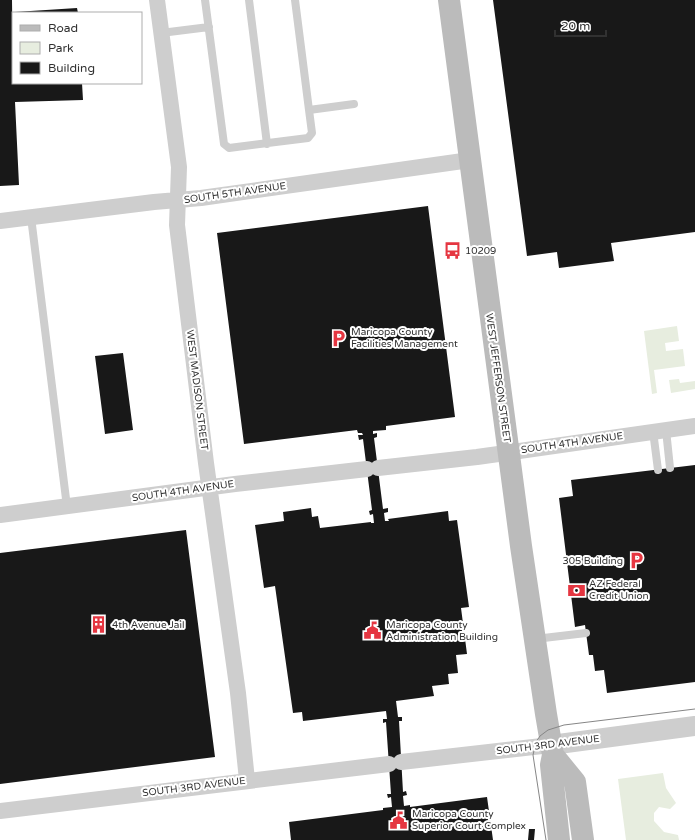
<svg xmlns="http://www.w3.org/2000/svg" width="695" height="840" font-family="'Varela Round',sans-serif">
<rect width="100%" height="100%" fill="#fff"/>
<path fill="#e7eddf" d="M677,326l2,15 -14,2 1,8 17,-2 2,17 -31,4 3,23 -5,1 -8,-63z
M679,379l1,4 15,-2v8l-24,4 -2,-13z
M663,773l3,15 10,15 -6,6 -11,-2 -5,6v8l10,11 14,3 1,5h-53l-8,-61z"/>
<path fill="#181818" d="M0,0h12l1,83h69l1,17 -68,2 4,83 -19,1z
M493,0h202v232l-84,11 3,18 -55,7 -2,-16 -30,4z
M77,8l1,5h-63v-1z
M428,206l27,211 -69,9v4l-13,1v3l4,-1v4l-3,1 9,71 5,-1v4l-4,1 1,8h4l-1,-2 60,-8 1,10 8,-1 12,87 -8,1 6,46 -11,1 2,18 -10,1 1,10 -17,2 2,10 -38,5 2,16h4v4h-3l4,71 3,-1 1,4 -4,1 1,10 6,-1v2l77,-10 6,43h-202l-2,-18 94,-12v-2l9,-1 -1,-10 -3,1 -1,-4h4l-5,-72 -3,1v-4h4l-1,-8 -83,10 -1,-9 -9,1 -18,-127 -11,2 -9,-63 29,-4 -1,-9 28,-4 1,9 6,-1 2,12 51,-6v1h3l-1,-9 -3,1 -1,-4 3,-1 -9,-71 -4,1 -1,-5h5l-1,-2h-4l-1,-3 -113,14 -27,-211z
M123,353l10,77 -28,4 -10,-78z
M695,465v217l-88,11 -3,-23 -9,1 -2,-16h-4l-4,-30 -10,2 -16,-129 14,-2 -2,-16z
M186,530l29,227 -215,27v-231z
M529,829h6l-1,11h-6z"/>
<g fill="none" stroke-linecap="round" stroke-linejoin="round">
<path stroke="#cecece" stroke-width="8" d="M205,0l19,144 5,4 79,-10 4,-5 -3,-23 45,-6
M249,0l18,144
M295,0l14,110
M161,33l48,-6
M31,217l36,290
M666,430l4,38
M653,431l5,39
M535,639l51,-6"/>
<path stroke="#cecece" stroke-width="16" d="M157,0l22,167 -2,58 29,238 32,230 9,87
M0,221l154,-19 47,-4 269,-38
M378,468l99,-11 218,-31
M0,515l235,-31 132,-15
M401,762l150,-17
M0,811l389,-47"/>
<path stroke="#cecece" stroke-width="20" d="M551,745l144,-19"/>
<path stroke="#bbb" stroke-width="22" d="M449,0l72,546 25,168 7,41 -2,10 8,75
M553,755l22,27 8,58"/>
<path stroke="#868686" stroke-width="1" d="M546,840l-13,-85 3,-13 4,-6 8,-6 16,-5 131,-16"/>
</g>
<defs>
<symbol id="bus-bare" viewBox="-9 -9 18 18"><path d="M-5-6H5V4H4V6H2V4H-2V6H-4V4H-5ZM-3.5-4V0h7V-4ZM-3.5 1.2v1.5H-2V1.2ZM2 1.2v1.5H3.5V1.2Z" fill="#e53641" stroke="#fff" stroke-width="2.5" paint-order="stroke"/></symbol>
<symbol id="parking-bare" viewBox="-9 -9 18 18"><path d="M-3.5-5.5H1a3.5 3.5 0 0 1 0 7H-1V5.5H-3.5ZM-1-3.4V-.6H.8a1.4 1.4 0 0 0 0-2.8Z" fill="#e53641" stroke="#fff" stroke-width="2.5" paint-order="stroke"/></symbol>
<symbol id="bank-bare" viewBox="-9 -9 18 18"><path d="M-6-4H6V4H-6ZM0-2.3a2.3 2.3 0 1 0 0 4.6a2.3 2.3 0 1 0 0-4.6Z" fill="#e53641" stroke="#fff" stroke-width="2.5" paint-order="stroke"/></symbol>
<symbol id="building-bare" viewBox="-9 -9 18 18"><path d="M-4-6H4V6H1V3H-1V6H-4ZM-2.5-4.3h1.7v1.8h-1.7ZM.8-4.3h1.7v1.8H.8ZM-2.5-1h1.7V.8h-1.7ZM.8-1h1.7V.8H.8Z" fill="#e53641" stroke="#fff" stroke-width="2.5" paint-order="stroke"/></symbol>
<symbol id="civic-bare" viewBox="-9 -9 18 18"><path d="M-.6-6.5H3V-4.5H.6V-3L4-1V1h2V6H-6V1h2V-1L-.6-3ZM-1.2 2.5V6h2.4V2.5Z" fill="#e53641" stroke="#fff" stroke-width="2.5" paint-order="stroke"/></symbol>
</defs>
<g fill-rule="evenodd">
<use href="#bus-bare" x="440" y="238" width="25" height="25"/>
<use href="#parking-bare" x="326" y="326" width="25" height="25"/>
<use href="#parking-bare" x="624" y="548" width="25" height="25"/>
<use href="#bank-bare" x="564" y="578" width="25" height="25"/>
<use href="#building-bare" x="86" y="612" width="25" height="25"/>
<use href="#civic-bare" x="360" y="618" width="25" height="25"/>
<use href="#civic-bare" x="386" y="808" width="25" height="25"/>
</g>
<g text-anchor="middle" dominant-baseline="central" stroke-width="4" stroke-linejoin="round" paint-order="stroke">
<g font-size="10" fill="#313131" stroke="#fff">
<text transform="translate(235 193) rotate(-8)">SOUTH 5TH AVENUE</text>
<text transform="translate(498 378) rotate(82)">WEST JEFFERSON STREET</text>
<text transform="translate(197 390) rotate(83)">WEST MADISON STREET</text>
<text transform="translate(572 443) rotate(-8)">SOUTH 4TH AVENUE</text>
<text transform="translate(183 491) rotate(-8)">SOUTH 4TH AVENUE</text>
<text transform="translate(548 745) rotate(-7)">SOUTH 3RD AVENUE</text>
<text transform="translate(194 787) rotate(-7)">SOUTH 3RD AVENUE</text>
</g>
<g font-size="10" fill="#313131" stroke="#fff" text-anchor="start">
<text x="465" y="251">10209</text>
<text x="351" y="332">Maricopa County<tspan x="351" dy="12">Facilities Management</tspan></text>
<text x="623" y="561" text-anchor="end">305 Building</text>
<text x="589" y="584">AZ Federal<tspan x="589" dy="12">Credit Union</tspan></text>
<text x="112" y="625">4th Avenue Jail</text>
<text x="386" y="625">Maricopa County<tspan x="386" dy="12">Administration Building</tspan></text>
<text x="412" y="814">Maricopa County<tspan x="412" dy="12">Superior Court Complex</tspan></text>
</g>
</g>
<rect x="12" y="12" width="130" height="72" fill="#ffffff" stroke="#adadad"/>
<rect x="20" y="25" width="20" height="6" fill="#bbbbbb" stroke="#adadad"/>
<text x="48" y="32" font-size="12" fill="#313131">Road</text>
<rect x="20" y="42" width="20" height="12" fill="#e7eddf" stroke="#adadad"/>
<text x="48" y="52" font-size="12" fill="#313131">Park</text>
<rect x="20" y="62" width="20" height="12" fill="#181818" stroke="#adadad"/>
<text x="48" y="72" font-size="12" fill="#313131">Building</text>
<path d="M555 30v6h51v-6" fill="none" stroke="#313131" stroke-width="2"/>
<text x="561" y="30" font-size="12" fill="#313131" stroke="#ffffff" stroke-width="3" paint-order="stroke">20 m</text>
</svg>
